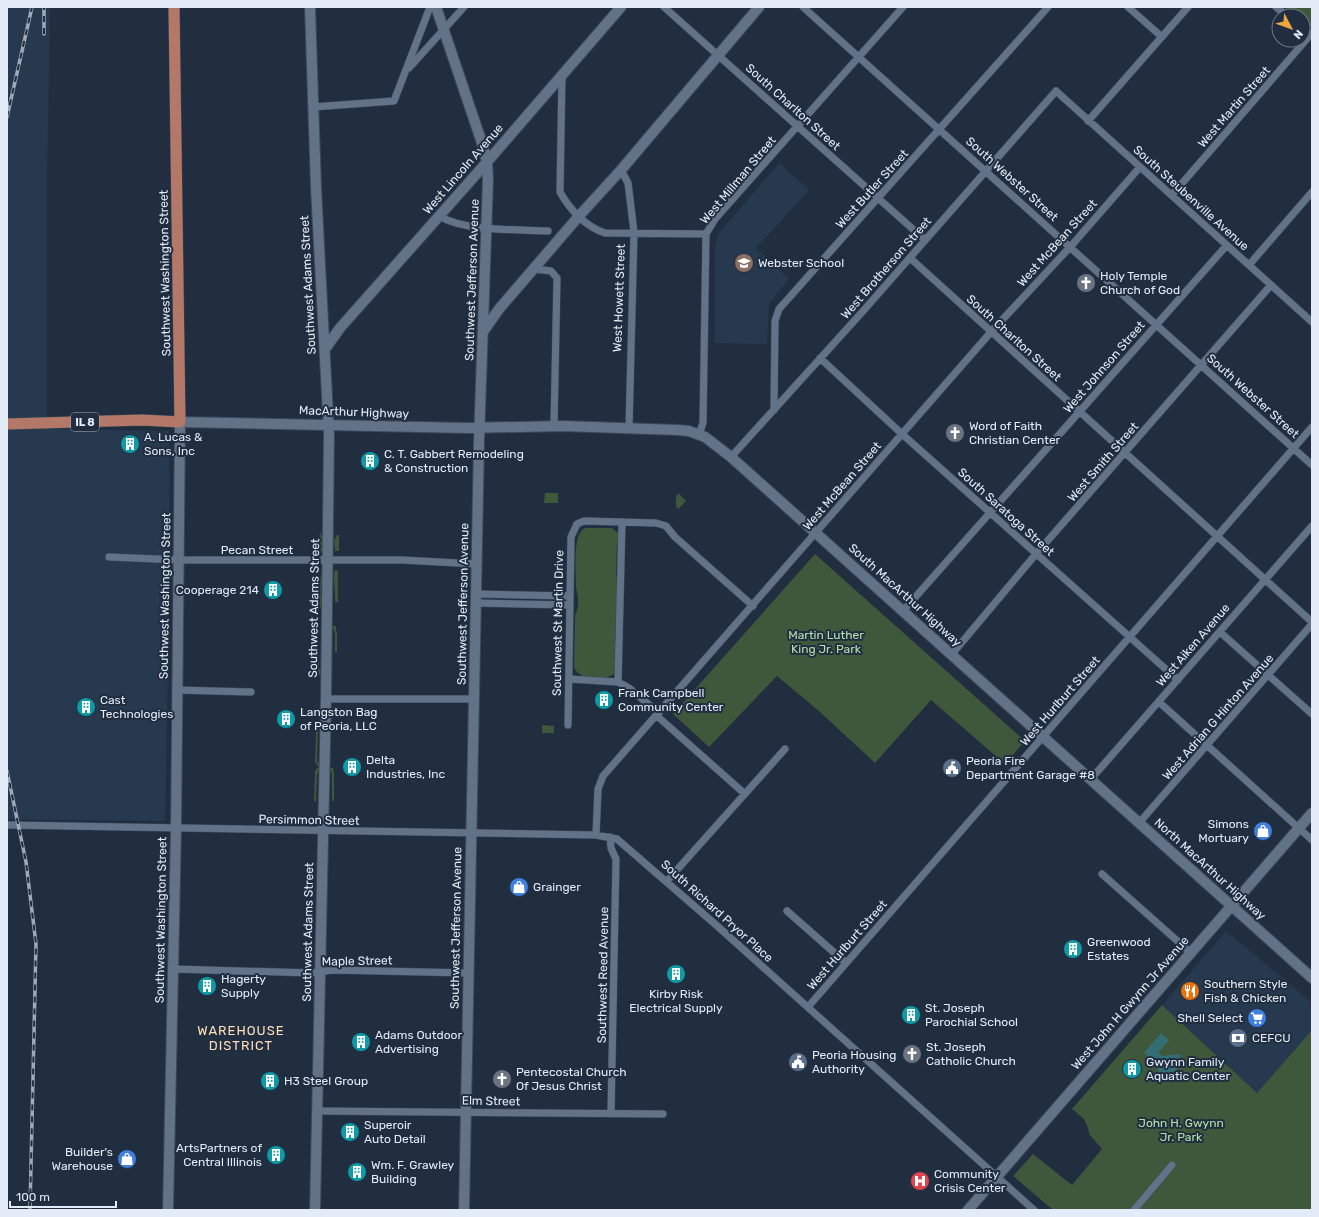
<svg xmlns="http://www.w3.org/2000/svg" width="1319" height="1217" font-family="Rubik,sans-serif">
<rect width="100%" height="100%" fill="#202e40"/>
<path fill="#27394f" d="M7,7h43l-3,169v253l122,2 1,133 -5,257 -158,-2z
M779,163l30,27 -53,58 33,31 -20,25 -2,40 -52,-1v-95l3,-14z
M1226,931l86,72v27l-55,63 -95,-88z"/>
<path fill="#3f573a" d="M1283,7h29v19l-3,4 -6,-6v-8h-10z
M545,493h13v10h-14z
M678,493l8,8 -8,8c-3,-3 -3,-12 0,-16z
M585,528h27l6,5 1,8 -2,3 -1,32 2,3 -1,48 -2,3v43c-8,8 -37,8 -41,-6l1,-52c5,-9 3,-19 1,-27 0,-14 -4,-55 9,-60z
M320,532l3,7v13h-4z
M337,535h2v16h-4l-1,-10z
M815,554l210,187 -20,23 -74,-64 -56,63 -55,-51 -43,-36 -68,71 -36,-33z
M335,570l3,1v31h-3c1,-10 -3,-24 0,-32z
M319,576l4,1 -2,10v20h-3z
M332,626h4v6l1,-1v21h-2v-19z
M317,648h2v19l2,8h-4z
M542,725l12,1v7h-12z
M316,730h2l-1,31 3,5h-3v-3h-2z
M317,768h3l-3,6 -1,27 -2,1 1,-31z
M330,768h3l1,4v29h-2v-26z
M1162,1005l95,88 55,-63v180h-259l-40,-34 20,-22 39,31 30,-36 -13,-15 -1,-6 -4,-9 -12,-10z"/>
<path fill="#346e75" d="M1161,1033l8,7 -11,13 4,3 18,-2c2,13 -8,24 -21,25l-1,-14 -14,-12z"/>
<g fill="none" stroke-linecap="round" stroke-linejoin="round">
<defs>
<path id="street" d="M664,7l261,233
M803,7l509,458
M1128,7l34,30
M1276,7l11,9
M409,68l55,-61
M562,75l-2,117c10,18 26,35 45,41l101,1
M313,107l81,-6 36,-94
M1088,121l100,-114
M621,170l7,13 6,49 -5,197
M1172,195l140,-162
M439,216c27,16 77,13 109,15
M910,258l402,364
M1249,265l63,-73
M534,269l17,2 6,7 -3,148
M820,358l82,76 276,246
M774,410l1,-89 4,-12 269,-302
M699,434l4,-11 3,-189 9,-15 188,-212
M731,457l133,-147 192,-219 256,231
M109,557l71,3h222l74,4
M476,594l94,2
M476,603l93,2
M903,611l324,-366
M1220,632l92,82
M952,654l84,-100 235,-269
M569,679l49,3 11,6 30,25
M618,682l4,-160
M176,690l75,2
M326,699h148
M1159,702l153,138
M657,716l88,78
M568,725l3,-188 6,-13 7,-3 72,2 10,3 9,11 78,69
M1091,779l221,-253
M1139,823l173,-199
M7,825l589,10 21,4 98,85 319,286
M596,835l2,-46 5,-13 388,-444 80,-86 69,-79
M610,837l1,11 5,11 -5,255
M1102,874l89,79
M667,881l118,-132
M787,911l59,52
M173,969l139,4 21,-3 136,3
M808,1007l504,-580
M318,1111l345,3
M1134,1210l38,-45"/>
<path id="secondary" d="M310,7l6,181 13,246 -3,265 -11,511
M436,7l47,139 4,16 1,17 -9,262 -15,769
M483,332l16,-23 80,-93 42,-46 138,-163
M325,349l15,-21 147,-166 134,-155
M168,1210l8,-381 4,-407 287,6 96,-2 115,4 11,1 16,6 26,20 581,521
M968,1210l344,-397"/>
<path id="primary" d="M7,424l135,-4 38,2 -6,-415"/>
</defs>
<use href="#street" stroke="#3d4958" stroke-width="8"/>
<use href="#secondary" stroke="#3d4958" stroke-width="12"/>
<use href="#primary" stroke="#3d4958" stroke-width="12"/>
<use href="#street" stroke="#627287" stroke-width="7"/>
<use href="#secondary" stroke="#627287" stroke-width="10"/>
<use href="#primary" stroke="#b37867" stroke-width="11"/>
<defs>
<path id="rail" d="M44,34v-27
M7,117l25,-110
M7,771l19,91 10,82 -6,266"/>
</defs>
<use href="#rail" stroke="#9faab8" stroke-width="3.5"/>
<use href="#rail" stroke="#202e40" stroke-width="2" stroke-dasharray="6" stroke-linecap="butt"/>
</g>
<defs>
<symbol id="school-disc" viewBox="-11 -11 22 22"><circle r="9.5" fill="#8d6e63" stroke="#202e40"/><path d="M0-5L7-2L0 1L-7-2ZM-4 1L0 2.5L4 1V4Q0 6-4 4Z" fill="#fff"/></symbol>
<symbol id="church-disc" viewBox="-11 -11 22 22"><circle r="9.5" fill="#6b7280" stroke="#202e40"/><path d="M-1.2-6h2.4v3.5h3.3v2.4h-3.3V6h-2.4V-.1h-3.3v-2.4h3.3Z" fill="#fff"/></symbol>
<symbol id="building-disc" viewBox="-11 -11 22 22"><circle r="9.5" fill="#0f9aa8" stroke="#202e40"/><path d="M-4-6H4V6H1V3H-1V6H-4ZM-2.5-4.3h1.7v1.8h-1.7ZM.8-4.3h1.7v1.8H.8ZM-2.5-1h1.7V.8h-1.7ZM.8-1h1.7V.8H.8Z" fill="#fff"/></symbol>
<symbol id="civic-disc" viewBox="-11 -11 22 22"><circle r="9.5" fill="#5c6f8a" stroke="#202e40"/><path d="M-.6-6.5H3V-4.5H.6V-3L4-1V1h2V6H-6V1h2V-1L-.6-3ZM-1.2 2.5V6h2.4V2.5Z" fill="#fff"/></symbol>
<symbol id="shop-disc" viewBox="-11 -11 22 22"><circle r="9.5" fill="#3f7fe0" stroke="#202e40"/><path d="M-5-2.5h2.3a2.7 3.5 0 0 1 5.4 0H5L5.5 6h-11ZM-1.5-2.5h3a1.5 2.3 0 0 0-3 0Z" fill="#fff"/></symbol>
<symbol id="restaurant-disc" viewBox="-11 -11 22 22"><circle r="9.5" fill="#e8710a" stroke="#202e40"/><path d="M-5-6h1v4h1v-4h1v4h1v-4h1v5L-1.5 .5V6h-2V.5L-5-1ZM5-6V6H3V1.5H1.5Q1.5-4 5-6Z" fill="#fff"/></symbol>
<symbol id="supermarket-disc" viewBox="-11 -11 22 22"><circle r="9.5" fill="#3f7fe0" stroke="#202e40"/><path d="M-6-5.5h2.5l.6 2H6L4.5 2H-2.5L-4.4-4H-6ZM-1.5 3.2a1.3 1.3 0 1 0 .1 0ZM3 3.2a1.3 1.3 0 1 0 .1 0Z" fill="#fff"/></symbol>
<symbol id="bank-disc" viewBox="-11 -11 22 22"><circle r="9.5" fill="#5c6f8a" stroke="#202e40"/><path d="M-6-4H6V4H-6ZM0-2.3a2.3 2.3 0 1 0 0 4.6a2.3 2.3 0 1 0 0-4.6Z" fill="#fff"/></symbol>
<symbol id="hospital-disc" viewBox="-11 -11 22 22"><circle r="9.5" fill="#e0444e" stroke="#202e40"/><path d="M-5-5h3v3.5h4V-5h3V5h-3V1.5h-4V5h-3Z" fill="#fff"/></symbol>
</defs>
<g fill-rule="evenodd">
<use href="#school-disc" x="733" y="252" width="22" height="22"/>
<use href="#church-disc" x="1075" y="272" width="22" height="22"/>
<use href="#church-disc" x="944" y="422" width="22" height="22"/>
<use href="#building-disc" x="119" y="433" width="22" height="22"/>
<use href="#building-disc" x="359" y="450" width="22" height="22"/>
<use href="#building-disc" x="262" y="579" width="22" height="22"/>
<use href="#building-disc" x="593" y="689" width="22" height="22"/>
<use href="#building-disc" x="75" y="696" width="22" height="22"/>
<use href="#building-disc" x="275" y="708" width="22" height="22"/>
<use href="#building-disc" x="341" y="756" width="22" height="22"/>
<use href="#civic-disc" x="941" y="757" width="22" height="22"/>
<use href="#shop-disc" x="1252" y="820" width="22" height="22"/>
<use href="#shop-disc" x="508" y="876" width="22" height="22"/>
<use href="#building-disc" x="1062" y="938" width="22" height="22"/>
<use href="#building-disc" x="665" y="963" width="22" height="22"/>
<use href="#building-disc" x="196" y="975" width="22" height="22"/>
<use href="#restaurant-disc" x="1179" y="980" width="22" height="22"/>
<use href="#building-disc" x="900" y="1004" width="22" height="22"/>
<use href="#supermarket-disc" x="1246" y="1007" width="22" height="22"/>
<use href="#bank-disc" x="1227" y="1027" width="22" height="22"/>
<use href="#building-disc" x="350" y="1031" width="22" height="22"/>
<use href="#church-disc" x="901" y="1043" width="22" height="22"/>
<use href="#civic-disc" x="787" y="1051" width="22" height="22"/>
<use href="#building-disc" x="1121" y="1058" width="22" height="22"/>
<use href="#church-disc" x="491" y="1068" width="22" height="22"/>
<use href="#building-disc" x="259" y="1070" width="22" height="22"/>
<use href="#building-disc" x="339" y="1121" width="22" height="22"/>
<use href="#building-disc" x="265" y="1144" width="22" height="22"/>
<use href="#shop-disc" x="116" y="1148" width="22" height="22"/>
<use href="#building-disc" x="346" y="1161" width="22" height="22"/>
<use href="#hospital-disc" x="909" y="1170" width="22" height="22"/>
</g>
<g text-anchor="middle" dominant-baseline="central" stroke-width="4" stroke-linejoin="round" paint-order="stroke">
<rect fill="#202e40" stroke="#a8b2c0" stroke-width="1" x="71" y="413" width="28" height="18" rx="3"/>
<g font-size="11" font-weight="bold" fill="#e2ebf7">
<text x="85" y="422">IL 8</text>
</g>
<g font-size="12" fill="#e2ebf7" stroke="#202e40">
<text transform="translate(793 107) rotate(42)">South Charlton Street</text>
<text transform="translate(1234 107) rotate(-49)">West Martin Street</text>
<text transform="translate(463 169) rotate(-49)">West Lincoln Avenue</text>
<text transform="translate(1012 179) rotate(42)">South Webster Street</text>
<text transform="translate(738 180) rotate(-50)">West Millman Street</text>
<text transform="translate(872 189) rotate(-48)">West Butler Street</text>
<text transform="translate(1191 198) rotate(42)">South Steubenville Avenue</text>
<text transform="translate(1057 243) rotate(-48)">West McBean Street</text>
<text transform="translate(886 268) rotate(-49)">West Brotherson Street</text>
<text transform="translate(165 273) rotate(-91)">Southwest Washington Street</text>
<text transform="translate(472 280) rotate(-88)">Southwest Jefferson Avenue</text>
<text transform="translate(308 285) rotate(-93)">Southwest Adams Street</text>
<text transform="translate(619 298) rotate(-88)">West Howett Street</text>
<text transform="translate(1014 338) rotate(42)">South Charlton Street</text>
<text transform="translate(1104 367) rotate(-49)">West Johnson Street</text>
<text transform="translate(1253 396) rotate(42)">South Webster Street</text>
<text transform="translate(354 412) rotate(2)">MacArthur Highway</text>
<text transform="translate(1103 462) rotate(-49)">West Smith Street</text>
<text transform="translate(842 486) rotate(-49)">West McBean Street</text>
<text transform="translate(1006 512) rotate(42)">South Saratoga Street</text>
<text x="257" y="550">Pecan Street</text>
<text transform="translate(905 595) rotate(42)">South MacArthur Highway</text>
<text transform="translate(165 596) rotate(-89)">Southwest Washington Street</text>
<text transform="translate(463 604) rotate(-89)">Southwest Jefferson Avenue</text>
<text transform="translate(314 608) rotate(-89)">Southwest Adams Street</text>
<text transform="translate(558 623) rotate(-89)">Southwest St Martin Drive</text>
<text transform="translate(1193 645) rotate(-49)">West Aiken Avenue</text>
<text transform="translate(1060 701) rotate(-49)">West Hurlburt Street</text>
<text transform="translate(1218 717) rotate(-49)">West Adrian G Hinton Avenue</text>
<text transform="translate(309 820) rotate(1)">Persimmon Street</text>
<text transform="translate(1210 869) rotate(42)">North MacArthur Highway</text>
<text transform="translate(717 911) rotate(42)">South Richard Pryor Place</text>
<text transform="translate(161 920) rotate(-89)">Southwest Washington Street</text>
<text transform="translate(456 928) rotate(-89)">Southwest Jefferson Avenue</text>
<text transform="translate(308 932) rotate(-89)">Southwest Adams Street</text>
<text transform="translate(847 945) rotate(-49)">West Hurlburt Street</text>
<text transform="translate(357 961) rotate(-1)">Maple Street</text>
<text transform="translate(603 975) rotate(-89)">Southwest Reed Avenue</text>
<text transform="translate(1130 1003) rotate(-49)">West John H Gwynn Jr Avenue</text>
<text transform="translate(491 1101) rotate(1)">Elm Street</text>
</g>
<g font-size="12" fill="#e2ebf7" stroke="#202e40" text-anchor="start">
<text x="758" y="263">Webster School</text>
<text x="1100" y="276">Holy Temple<tspan x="1100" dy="14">Church of God</tspan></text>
<text x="969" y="426">Word of Faith<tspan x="969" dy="14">Christian Center</tspan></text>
<text x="144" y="437">A. Lucas &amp;<tspan x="144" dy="14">Sons, Inc</tspan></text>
<text x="384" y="454">C. T. Gabbert Remodeling<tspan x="384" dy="14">&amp; Construction</tspan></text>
<text x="259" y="590" text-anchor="end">Cooperage 214</text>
<text x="618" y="693">Frank Campbell<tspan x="618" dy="14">Community Center</tspan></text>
<text x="100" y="700">Cast<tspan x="100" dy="14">Technologies</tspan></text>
<text x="300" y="712">Langston Bag<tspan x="300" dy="14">of Peoria, LLC</tspan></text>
<text x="366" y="760">Delta<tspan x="366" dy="14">Industries, Inc</tspan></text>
<text x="966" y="761">Peoria Fire<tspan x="966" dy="14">Department Garage #8</tspan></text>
<text x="1249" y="824" text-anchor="end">Simons<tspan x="1249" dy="14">Mortuary</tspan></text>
<text x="533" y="887">Grainger</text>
<text x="1087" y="942">Greenwood<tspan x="1087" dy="14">Estates</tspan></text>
<text x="221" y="979">Hagerty<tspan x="221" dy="14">Supply</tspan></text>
<text x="1204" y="984">Southern Style<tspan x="1204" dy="14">Fish &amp; Chicken</tspan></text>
<text x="676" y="994" text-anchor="middle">Kirby Risk<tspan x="676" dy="14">Electrical Supply</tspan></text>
<text x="925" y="1008">St. Joseph<tspan x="925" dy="14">Parochial School</tspan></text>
<text x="1243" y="1018" text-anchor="end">Shell Select</text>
<text x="375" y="1035">Adams Outdoor<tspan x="375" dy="14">Advertising</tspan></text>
<text x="1252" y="1038">CEFCU</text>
<text x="926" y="1047">St. Joseph<tspan x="926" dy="14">Catholic Church</tspan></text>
<text x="812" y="1055">Peoria Housing<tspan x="812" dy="14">Authority</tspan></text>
<text x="1146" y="1062">Gwynn Family<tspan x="1146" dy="14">Aquatic Center</tspan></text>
<text x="516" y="1072">Pentecostal Church<tspan x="516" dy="14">Of Jesus Christ</tspan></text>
<text x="284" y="1081">H3 Steel Group</text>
<text x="364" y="1125">Superoir<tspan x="364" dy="14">Auto Detail</tspan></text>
<text x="262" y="1148" text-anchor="end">ArtsPartners of<tspan x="262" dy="14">Central Illinois</tspan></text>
<text x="113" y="1152" text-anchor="end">Builder's<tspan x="113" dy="14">Warehouse</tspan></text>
<text x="371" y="1165">Wm. F. Grawley<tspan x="371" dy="14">Building</tspan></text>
<text x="934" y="1174">Community<tspan x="934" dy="14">Crisis Center</tspan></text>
</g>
<g font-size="12" fill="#b3e2a8" stroke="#202e40">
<text x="826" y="635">Martin Luther<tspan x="826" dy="14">King Jr. Park</tspan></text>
<text x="1181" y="1123">John H. Gwynn<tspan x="1181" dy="14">Jr. Park</tspan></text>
</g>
<g font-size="13" letter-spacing="1" fill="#fdddb8" stroke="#202e40">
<text x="241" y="1030">WAREHOUSE<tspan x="241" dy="15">DISTRICT</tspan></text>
</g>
</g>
<rect width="1319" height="1217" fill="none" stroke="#e2ebf7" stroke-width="16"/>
<g transform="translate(1291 28) rotate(131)"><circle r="19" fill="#202e40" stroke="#6e7a89"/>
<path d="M0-3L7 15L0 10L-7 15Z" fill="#f0a63f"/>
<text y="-6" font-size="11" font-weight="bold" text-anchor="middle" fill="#e2ebf7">N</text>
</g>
<path d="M10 1201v6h106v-6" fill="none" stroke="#e2ebf7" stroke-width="2"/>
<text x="16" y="1201" font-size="12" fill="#e2ebf7" stroke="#202e40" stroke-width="3" paint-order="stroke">100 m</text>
</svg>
